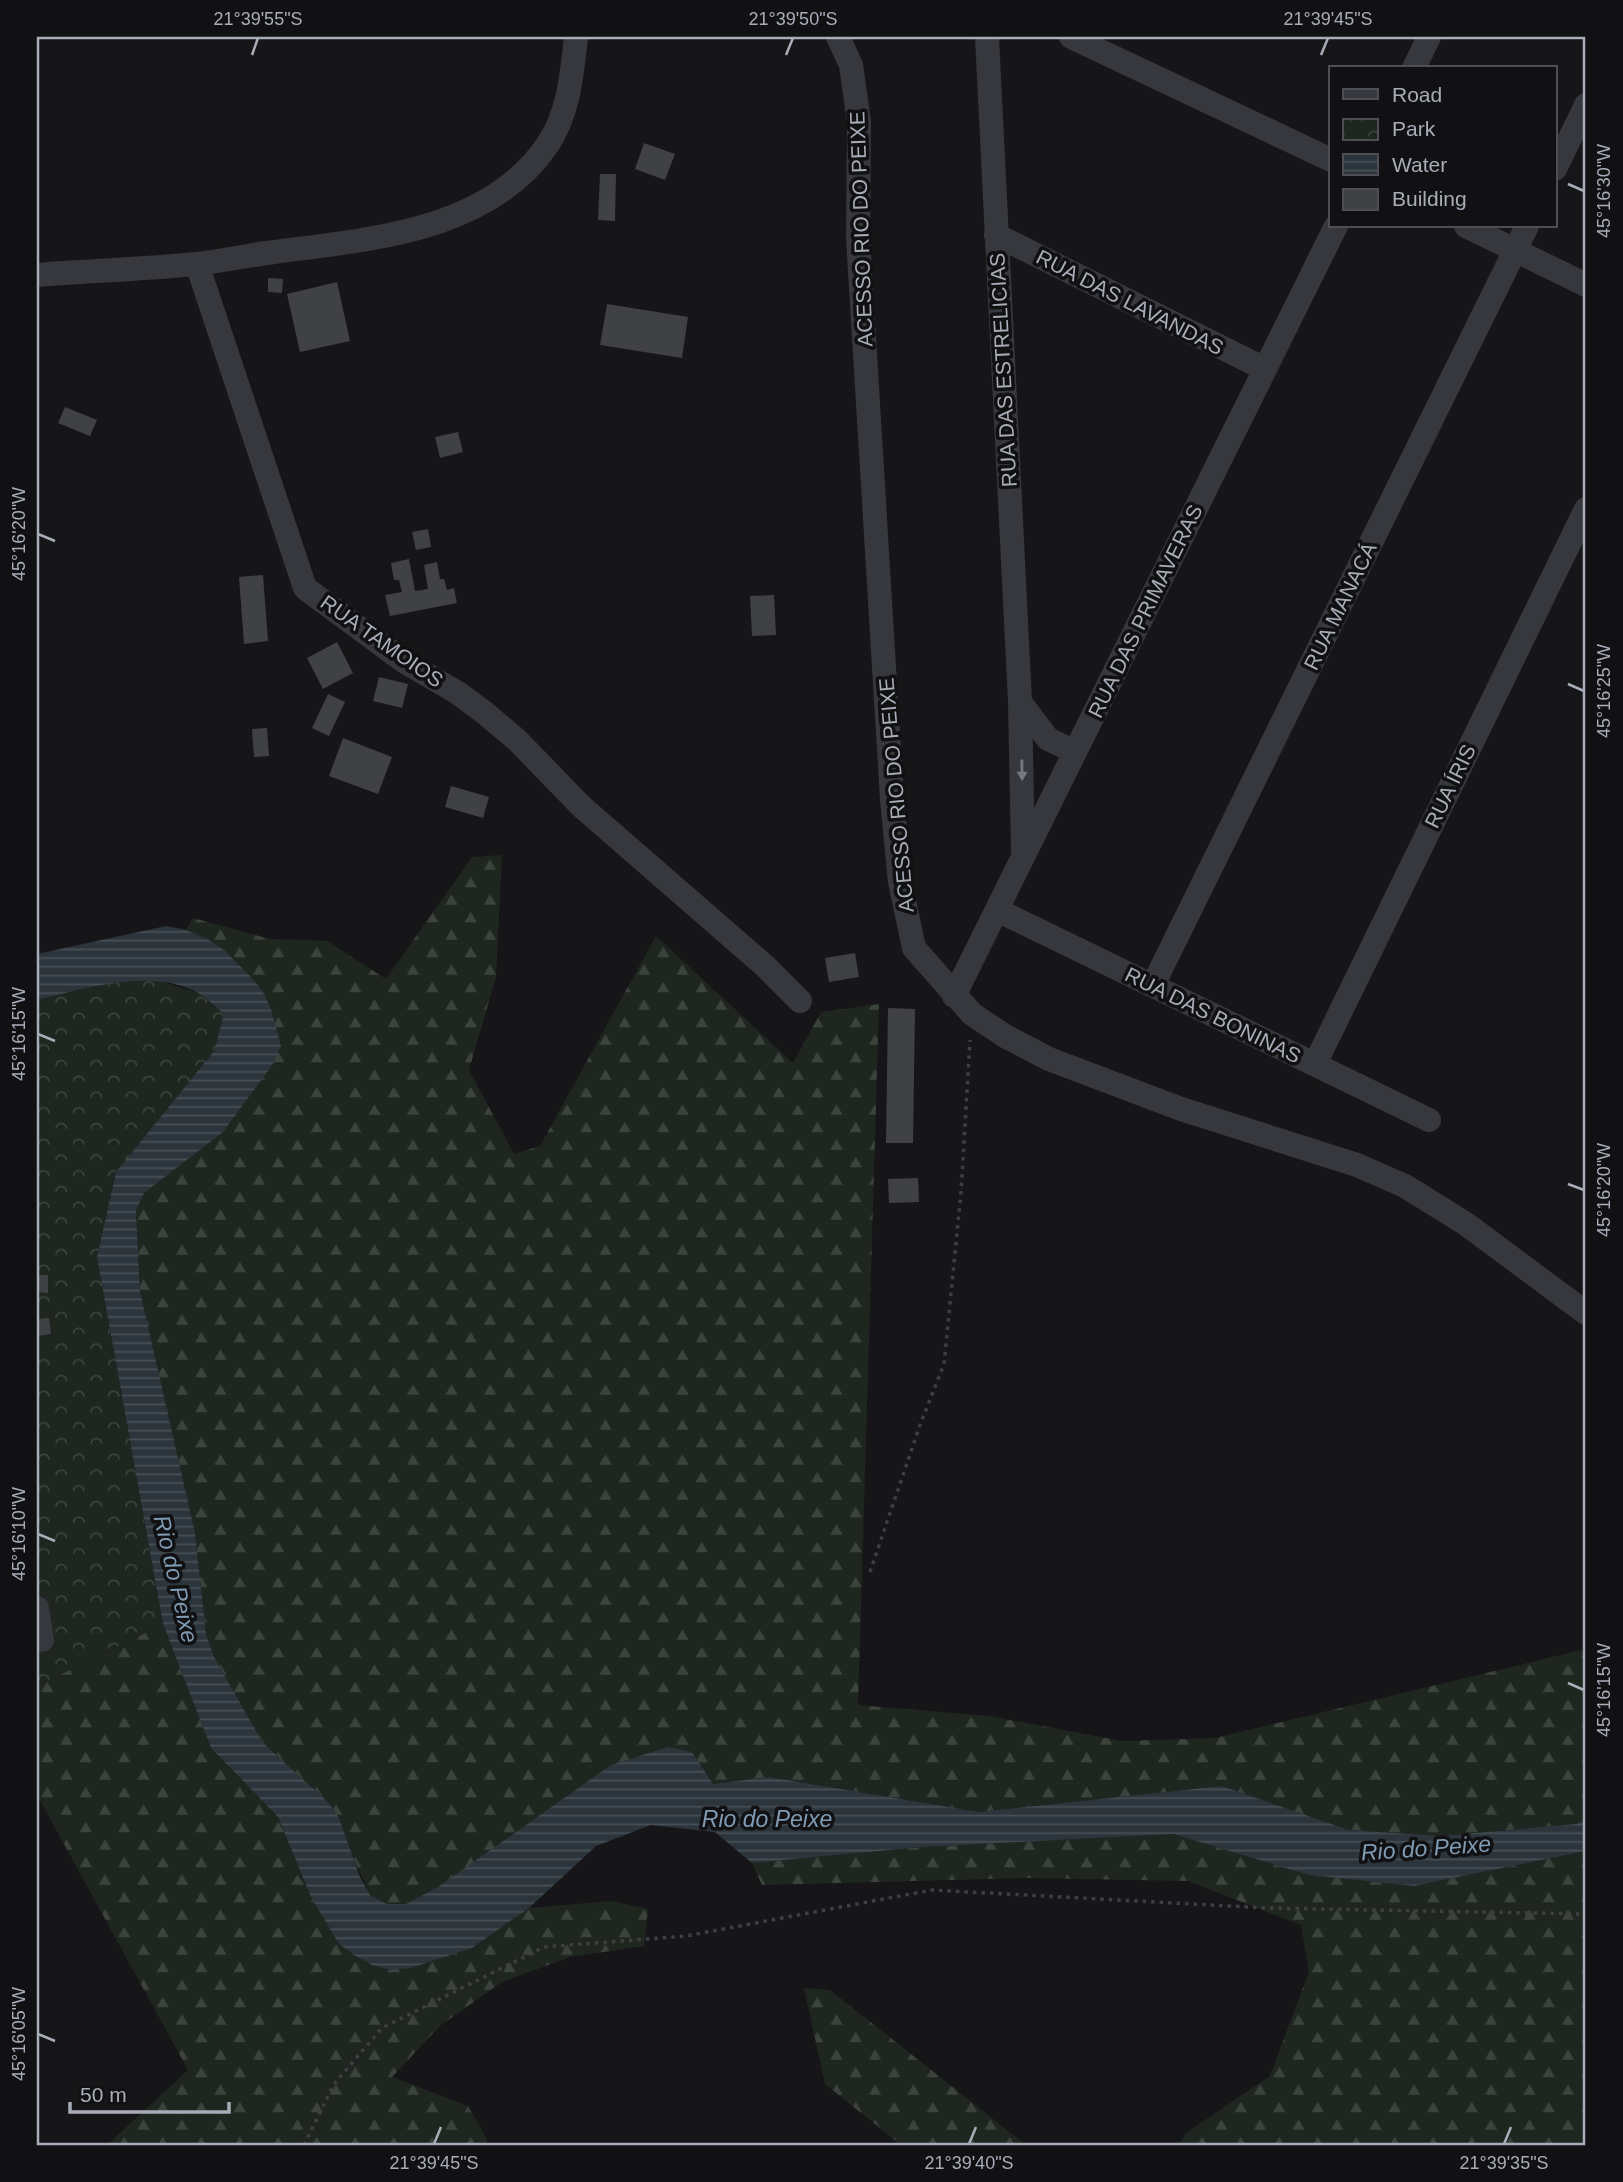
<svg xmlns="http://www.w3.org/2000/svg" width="1623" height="2182" font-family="Helvetica,sans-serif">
<defs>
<pattern id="forest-firs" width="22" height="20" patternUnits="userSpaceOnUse" patternTransform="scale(1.75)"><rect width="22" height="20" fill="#1e261f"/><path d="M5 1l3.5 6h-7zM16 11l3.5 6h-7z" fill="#3c433d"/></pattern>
<pattern id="park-crowns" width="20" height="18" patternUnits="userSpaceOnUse" patternTransform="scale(1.75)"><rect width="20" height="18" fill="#1e261f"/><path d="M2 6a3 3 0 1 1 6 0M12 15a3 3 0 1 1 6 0" fill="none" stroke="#3c433d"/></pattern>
<pattern id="water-rules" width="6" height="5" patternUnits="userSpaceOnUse" patternTransform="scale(1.75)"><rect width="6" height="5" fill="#2c353c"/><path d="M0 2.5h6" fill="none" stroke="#485056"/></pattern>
</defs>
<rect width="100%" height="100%" fill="#161618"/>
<path fill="url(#forest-firs)" d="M502,855l-6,122 -27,93 45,84 26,-8 116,-210 137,127 28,-51 58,-8 -21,701 131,11 133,25 93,-3 371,-89v170l-10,5 -135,12 -92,-6 -127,-44 -243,26 -210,-35 -56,7 -21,-32 -286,153 -19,-1 -17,-9 -42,-93 -65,-59 -49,-86 -8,-23 -11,-101 -55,-242 -4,-80 8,-18 15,-13 112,-171c-17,-35 -49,-63 -85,-79l7,-12 77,21 57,2 59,38 86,-122z
M163,1624l48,124 67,69 33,80 100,71 61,-20 57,-40 82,-7 37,8 -4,37 -74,11 -68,25 -61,43 -49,52 76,29 18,31 1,8h-380l81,-75 -151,-275v-109z
M1173,1834l136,41 105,11 172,-35v294h-407l7,-12 84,-57 39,-104 -8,-47 -113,-44 -162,-3 -264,7 -10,-22 170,-16z
M804,1988l26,2 196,155h-125l-76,-61z"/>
<path fill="url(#park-crowns)" d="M157,980l41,13 26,21 -10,37 -98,121 -19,85 66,367 -126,62v-686l79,-18z"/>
<path fill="url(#water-rules)" d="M166,926l20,4 21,9 17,11 28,28 11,14 8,17 10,37 -8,18 -50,68 -79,61 -8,18 4,80 55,242 11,101 8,23 49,86 65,59 11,16 21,59 10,18 17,9h19l32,-17 173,-122 57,-18 24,5 21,32 56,-7 210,35 243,-26 127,44 92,6 135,-12 10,-5v32l-172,35 -105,-11 -136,-41 -251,13 -170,16 -37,-31 -64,-7 -55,21 -67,62 -57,40 -61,20 -20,2 -19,-5 -18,-10 -15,-11 -28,-47 -33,-80 -67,-69 -48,-124 -66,-367 19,-85 98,-121 10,-37c-8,-6 -16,-15 -26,-21 -46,-26 -113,-4 -161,7v-46z"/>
<path fill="#404145" d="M644,143l31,11 -10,26 -30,-11z
M600,174h16l-1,47 -17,-1z
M268,278l15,1 -1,14 -14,-1z
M337,282l13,59 -50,11 -13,-58z
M607,304l81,13 -6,41 -82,-13z
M65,407l32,13 -7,16 -32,-13z
M458,432l5,20 -23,6 -5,-21z
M428,529l3,18 -15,3 -4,-18z
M409,559l6,32 13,-2 -4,-24 13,-3 3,17h4l3,11 7,-2 3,15 -67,13 -5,-21 17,-3 -3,-12h-5l-3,-17z
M263,575l5,66 -24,3 -5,-67z
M774,595l2,40 -24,1 -2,-40z
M337,642l16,31 -30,16 -16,-31z
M379,677l29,7 -6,24 -29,-7z
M328,694l17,8 -16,34 -17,-8z
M267,728l2,28 -15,1 -2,-28z
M343,738l49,19 -14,37 -49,-18z
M451,786l38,11 -6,21 -38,-11z
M855,953l4,24 -30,5 -4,-24z
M888,1008l27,1 -2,134h-27z
M918,1178l1,24 -30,1 -1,-24z
M37,1275h11v18l-11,-1z
M49,1318l2,16 -14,2v-17z"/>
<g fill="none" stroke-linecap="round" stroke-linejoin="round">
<path stroke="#3d3f44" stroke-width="3.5" stroke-dasharray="3.5 5" stroke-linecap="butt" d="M870,1572l50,-147 24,-61 17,-171 9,-153
M304,2145l30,-61 48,-56 162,-81 142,-11 246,-46 335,18 319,6"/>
<path stroke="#37383d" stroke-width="24" d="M838,37l13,28 8,57 -1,116 34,561 8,83 14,66 58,66 33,22 44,23 132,50 176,56 48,21 61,38 120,89
M987,37l33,665 3,149
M1071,37l260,123
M1414,68l15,-31
M1555,169l31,-64
M1466,226l120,59
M996,235l269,134
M197,264l108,324 100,74 53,31 27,20 32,27 64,66 184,160 35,35
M37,275c53,-4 106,-6 159,-11 26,-3 53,-9 79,-12 95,-13 214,-20 273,-108 21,-31 24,-71 28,-107
M1020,702l28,37 27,13
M997,910l432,210
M1153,985l374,-759
M954,996l382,-770
M1315,1064l271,-555
M37,1608l5,32"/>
</g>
<defs><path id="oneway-solid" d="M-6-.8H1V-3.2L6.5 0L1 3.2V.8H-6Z" transform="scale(1.75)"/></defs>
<use fill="#757881" href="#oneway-solid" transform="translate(1022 770) rotate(89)"/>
<path fill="none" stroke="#a8adb8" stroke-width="2.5" d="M252,55l6,-17M786,55l7,-17M1321,55l7,-17M1568,184l16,7M38,534l17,7M1568,684l16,7M38,1034l17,7M1568,1184l16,6M38,1534l17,7M1568,1683l16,7M38,2034l17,7M434,2144l7,-17M969,2144l7,-17M1504,2144l7,-17"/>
<g text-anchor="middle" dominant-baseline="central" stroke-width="7" stroke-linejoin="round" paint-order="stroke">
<g font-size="21" fill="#a8adb8" stroke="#111113">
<text transform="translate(861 229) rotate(-92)">ACESSO RIO DO PEIXE</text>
<text transform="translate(1130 302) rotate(27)">RUA DAS LAVANDAS</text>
<text transform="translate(1003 370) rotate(-93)">RUA DAS ESTRELICIAS</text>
<text transform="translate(1340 606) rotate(-64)">RUA MANACÁ</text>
<text transform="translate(1145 611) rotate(-64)">RUA DAS PRIMAVERAS</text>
<text transform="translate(382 641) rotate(35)">RUA TAMOIOS</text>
<text transform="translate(1450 786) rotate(-64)">RUA ÍRIS</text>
<text transform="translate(896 795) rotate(-95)">ACESSO RIO DO PEIXE</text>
<text transform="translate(1213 1015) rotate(26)">RUA DAS BONINAS</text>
</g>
<g font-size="23" font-style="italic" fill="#7f9bb3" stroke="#111113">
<text transform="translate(176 1579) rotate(77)">Rio do Peixe</text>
<text x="767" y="1819">Rio do Peixe</text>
<text transform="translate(1426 1848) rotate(-4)">Rio do Peixe</text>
</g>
</g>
<rect width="1623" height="2182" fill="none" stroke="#111113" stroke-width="77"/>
<rect x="1329" y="66" width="228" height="161" fill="#111113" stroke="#4d4f55" stroke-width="2"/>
<rect x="1343" y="89" width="35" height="10" fill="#37383d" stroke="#4d4f55" stroke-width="2"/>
<text x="1392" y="102" font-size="21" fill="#a8adb8">Road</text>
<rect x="1343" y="119" width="35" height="21" fill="url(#park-crowns)" stroke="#4d4f55" stroke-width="2"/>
<text x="1392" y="136" font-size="21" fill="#a8adb8">Park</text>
<rect x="1343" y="154" width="35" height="21" fill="url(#water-rules)" stroke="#4d4f55" stroke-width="2"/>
<text x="1392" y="172" font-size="21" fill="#a8adb8">Water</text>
<rect x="1343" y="189" width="35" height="21" fill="#404145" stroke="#4d4f55" stroke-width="2"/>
<text x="1392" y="206" font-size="21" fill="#a8adb8">Building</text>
<path d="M70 2102v10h159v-10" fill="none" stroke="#a8adb8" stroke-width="3.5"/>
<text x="80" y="2102" font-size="21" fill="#a8adb8" stroke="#111113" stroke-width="5" paint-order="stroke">50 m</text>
<rect x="38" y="38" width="1546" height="2106" fill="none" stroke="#a8adb8" stroke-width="2.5"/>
<g font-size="18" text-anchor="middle" fill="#a8adb8">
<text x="258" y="25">21°39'55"S</text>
<text x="793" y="25">21°39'50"S</text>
<text x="1328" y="25">21°39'45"S</text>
<text transform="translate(1604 191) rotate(-90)" y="6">45°16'30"W</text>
<text transform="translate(19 534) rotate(-90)" y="6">45°16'20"W</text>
<text transform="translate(1604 691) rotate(-90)" y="6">45°16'25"W</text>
<text transform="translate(19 1034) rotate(-90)" y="6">45°16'15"W</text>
<text transform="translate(1604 1190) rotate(-90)" y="6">45°16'20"W</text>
<text transform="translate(19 1534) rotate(-90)" y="6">45°16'10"W</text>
<text transform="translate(1604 1690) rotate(-90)" y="6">45°16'15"W</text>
<text transform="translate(19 2034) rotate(-90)" y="6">45°16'05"W</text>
<text x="434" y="2169">21°39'45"S</text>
<text x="969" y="2169">21°39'40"S</text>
<text x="1504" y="2169">21°39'35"S</text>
</g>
</svg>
